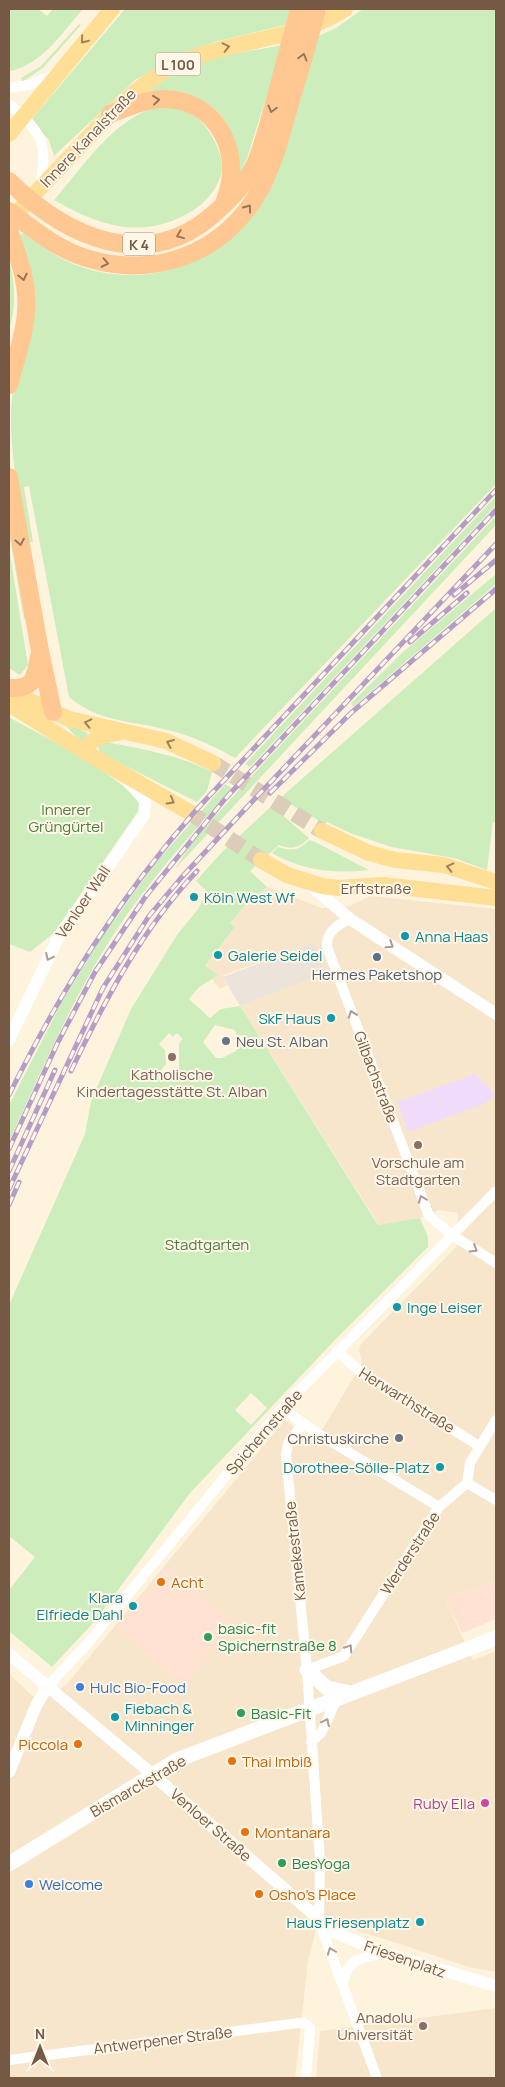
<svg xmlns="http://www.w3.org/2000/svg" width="505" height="2087" font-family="Manrope,sans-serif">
<rect width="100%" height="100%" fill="#fef4de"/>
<path fill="#f7e6cc" d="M267,887l55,21 28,-2 20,-10 126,13v672l-51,18 28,61 23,-9v321l-27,-5 -137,-45 -16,7 -8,32 -13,117h-286v-404l28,26 29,-15 219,-265 30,22 47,-79 -3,-14 2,-5 96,-98 1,-33 -19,-3 -19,8 -41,7 -139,-219 85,-32 -11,-32 -90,33 -1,3 4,7 -7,4 -8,-10 6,-4 -13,-8 30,-40 -5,-4 18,-21z
M496,2008v70h-180l4,-47z"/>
<path fill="#ffe2d2" d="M167,1566l68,58 -53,61 -66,-56z
M496,1581v38l-34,14 -17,-34z"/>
<path fill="#ece4db" d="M314,942l11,32 -85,32 -17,-29z"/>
<path fill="#f1dbfa" d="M475,1074l20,20 -11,10 -76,28 -11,-30z"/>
<path fill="#cdedbc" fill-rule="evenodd" d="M9,9h29l9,7 6,-7h30c-21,24 -39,53 -71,62l-3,-1z
M125,9h167l-3,15 -75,18 -48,21 -31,17 -81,76 -5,-16 -18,-20z
M363,9h133v475l-261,274c-23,-13 -45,-23 -71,-29 -36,-9 -65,-7 -95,-32l-40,-211 -5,1 9,55 -6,1c-7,-41 -16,-82 -16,-124 -1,-67 43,-114 7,-182l5,-4c15,10 31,23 48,30 69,29 147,4 188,-57l57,-169 20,-9z
M79,24l2,1 -38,43 -21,14 -1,-4 20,-12z
M283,45l-36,113 -14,29c0,-15 4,-36 0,-50 -8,-25 -32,-43 -58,-46 -9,-1 -20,1 -30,1l42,-25 23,-9z
M157,107c13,0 25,1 36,8 16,10 33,41 28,60 -5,17 -19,31 -34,39 -49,26 -88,11 -133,-14 29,-33 59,-81 103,-93z
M9,259c6,27 8,45 0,72z
M496,496v9l-246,262 -5,-3z
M9,514l18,105h-3l-15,-86z
M496,516v9l-321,344 19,-30 67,-73z
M9,548l19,117 -8,10 -11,-7z
M496,574v10l-143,123 -2,-4 52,-51z
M496,608v214h-3l-6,48 -33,-12 -63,-11 -41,-14 -23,-11 -2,2 -35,-20 -10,9 29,25c-9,10 -18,12 -30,7l-29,26 17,16 -19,15 -18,21 5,4 -30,39 13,9 -20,13 -9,11 21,19 11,-9 19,-3 138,219 42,-7 8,19v10l-96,96 -142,150 -95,128 -43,46 -43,-36v-41l26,-33 -26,-21v-231l76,-171 6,-33 40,-92 46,-74 21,-26 9,-18 -11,-10 26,-29 56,-52zM215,1025l20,5 1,4 11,3v7l-10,4 -1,3 -14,7h-6l-13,-16zM169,1033l4,4 4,-4 6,6 -4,5v23l-11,10 -7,-7 5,-6 -1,-14 -6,-6zM251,1393l16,15 -16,17 -16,-15z
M9,717c31,18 118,60 132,90l-87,126 -24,19 -21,-8z
M70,725l18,8 -6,10 -16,-17z
M106,742c36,7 73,13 106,30l-5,19 -10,11 -97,-49 -2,-7z
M225,784l7,4c-43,49 -89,99 -123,154 -40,63 -69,132 -100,200v-37l53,-103 39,-64 54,-74z
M309,840l6,2 54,28c-35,4 -66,1 -97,-17l6,-6c12,4 22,4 31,-7z"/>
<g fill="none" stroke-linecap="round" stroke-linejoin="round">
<path stroke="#dccdb8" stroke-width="16" stroke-dasharray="16 8" stroke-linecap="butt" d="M213,763l109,68
M189,812l72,48"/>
<path stroke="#fff" stroke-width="10" d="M9,88l20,-3 26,-11
M9,104c32,27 40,40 31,81
M350,919c-13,6 -24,13 -23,28l102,269 23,19 44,28
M337,1351l21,19 121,76
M282,1408l35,25 122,74
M303,1424l-15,19 -2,12 21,215 13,192 -1,59 58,157
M467,1483l29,17
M307,1670l37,-14 95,-149 28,-24 3,-20 26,-43
M47,1687l40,-43 195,-236 214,-217
M311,1742l10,-9 16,-34
M343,1982c7,-26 18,-23 41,-29
M9,2060l290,-37 7,1 4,4 -4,50"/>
<path stroke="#fff" stroke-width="12" d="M309,884l41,35 146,95
M9,1040l48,-100 87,-125 1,-14 -16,-20
M9,1654l143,120 182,158 50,21 112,33
M9,1772l27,-66 11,-19"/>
<path stroke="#fff" stroke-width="15" d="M307,1670l20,18 24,5
M9,1864l168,-104 319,-122"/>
<path stroke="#ffde95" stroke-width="16" d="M9,134l103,-125
M9,222c24,-27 48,-52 73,-78 33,-35 60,-65 105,-84 54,-22 108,-19 158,-51
M9,691l60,28 97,22 47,22
M9,704l78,49 102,59
M87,753c0,-17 19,-17 33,-21
M322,831l47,22 26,7 49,5 52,17
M261,860l26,15 35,11 16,2 45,-3 113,13"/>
<path stroke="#ffc892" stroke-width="18" d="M110,114c17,-6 33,-14 52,-15 55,-1 82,54 63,101
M9,181c57,56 138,94 207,31 16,-14 31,-30 40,-50 8,-20 13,-41 19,-62 8,-30 16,-61 24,-91
M9,211c21,16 42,33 66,43 73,29 151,2 187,-68 13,-26 20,-55 28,-82 9,-32 19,-63 27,-95
M9,230c9,27 20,54 17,83 -2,25 -11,48 -17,72
M9,477l31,174 13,61
M9,688c26,1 26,-10 30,-32"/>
<defs>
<path id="rail" d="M454,595l42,-35
M410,642l57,-49
M270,793l81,-80 145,-124
M71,1071c34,-71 71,-142 126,-200
M9,1095c54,-108 109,-196 189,-287l298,-318
M9,1149l49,-107 37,-70 51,-76 79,-97 271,-289
M9,1171l46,-101
M9,1189l94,-201 46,-72 32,-38 67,-72 248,-262
M9,1205l10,-23"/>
</defs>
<use href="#rail" stroke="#b69dc8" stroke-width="5"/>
<use href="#rail" stroke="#fff7e7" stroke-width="3" stroke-dasharray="9" stroke-linecap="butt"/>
</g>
<defs><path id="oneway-chevron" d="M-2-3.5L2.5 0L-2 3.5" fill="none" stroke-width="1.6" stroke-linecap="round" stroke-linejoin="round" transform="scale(1.25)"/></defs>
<g stroke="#9f815c">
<use href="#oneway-chevron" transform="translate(84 40) rotate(129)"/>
<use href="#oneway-chevron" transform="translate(226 47) rotate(-13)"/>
<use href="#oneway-chevron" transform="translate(88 723) rotate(-167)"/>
<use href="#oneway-chevron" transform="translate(170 743) rotate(-157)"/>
<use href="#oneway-chevron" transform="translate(171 801) rotate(30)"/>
<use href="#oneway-chevron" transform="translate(450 867) rotate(-167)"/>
</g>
<g stroke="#987558">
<use href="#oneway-chevron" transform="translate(303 57) rotate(-74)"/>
<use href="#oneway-chevron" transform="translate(156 100) rotate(-6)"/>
<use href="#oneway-chevron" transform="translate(272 109) rotate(105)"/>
<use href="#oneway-chevron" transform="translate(248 208) rotate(-54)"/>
<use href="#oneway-chevron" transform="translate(180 235) rotate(158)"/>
<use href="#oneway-chevron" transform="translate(105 263) rotate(12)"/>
<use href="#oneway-chevron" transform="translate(23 277) rotate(78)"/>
<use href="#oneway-chevron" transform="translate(20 542) rotate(80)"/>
</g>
<g stroke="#ad9b8f">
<use href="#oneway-chevron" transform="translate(390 945) rotate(33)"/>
<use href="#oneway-chevron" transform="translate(49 957) rotate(116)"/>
<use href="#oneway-chevron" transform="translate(352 1014) rotate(-110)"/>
<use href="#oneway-chevron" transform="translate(422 1199) rotate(-111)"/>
<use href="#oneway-chevron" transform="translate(474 1249) rotate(32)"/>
<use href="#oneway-chevron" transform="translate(349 1648) rotate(-57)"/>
<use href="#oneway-chevron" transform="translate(326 1722) rotate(-64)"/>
<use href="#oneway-chevron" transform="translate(331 1951) rotate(-111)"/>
</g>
<g fill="#0f9aa8" stroke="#fff7e7" stroke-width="2">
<circle cx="194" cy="897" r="5"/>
<circle cx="405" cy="936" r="5"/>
<circle cx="218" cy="955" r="5"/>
<circle cx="331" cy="1018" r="5"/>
<circle cx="397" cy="1307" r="5"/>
<circle cx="440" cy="1467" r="5"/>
<circle cx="133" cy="1606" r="5"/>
<circle cx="115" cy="1717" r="5"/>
<circle cx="420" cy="1922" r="5"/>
</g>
<circle fill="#5c6f8a" stroke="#fff7e7" stroke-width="2" cx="377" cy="957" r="5"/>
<g fill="#6b7280" stroke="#fff7e7" stroke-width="2">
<circle cx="226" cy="1041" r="5"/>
<circle cx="399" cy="1438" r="5"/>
</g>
<g fill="#8d6e63" stroke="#fff7e7" stroke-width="2">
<circle cx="172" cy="1057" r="5"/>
<circle cx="418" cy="1145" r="5"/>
<circle cx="423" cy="2026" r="5"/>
</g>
<g fill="#e8710a" stroke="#fff7e7" stroke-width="2">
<circle cx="161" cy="1582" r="5"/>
<circle cx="78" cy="1744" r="5"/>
<circle cx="232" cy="1761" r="5"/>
<circle cx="245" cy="1832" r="5"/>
<circle cx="259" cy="1894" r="5"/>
</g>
<g fill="#2e9e5b" stroke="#fff7e7" stroke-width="2">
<circle cx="208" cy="1637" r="5"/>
<circle cx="241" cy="1713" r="5"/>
<circle cx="282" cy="1863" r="5"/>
</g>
<g fill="#3f7fe0" stroke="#fff7e7" stroke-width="2">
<circle cx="80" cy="1687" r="5"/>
<circle cx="29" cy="1884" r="5"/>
</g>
<circle fill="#d1479c" stroke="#fff7e7" stroke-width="2" cx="485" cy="1803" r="5"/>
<g text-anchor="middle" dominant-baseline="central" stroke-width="4" stroke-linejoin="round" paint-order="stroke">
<g fill="#fff7e7" stroke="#9f8875" stroke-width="1">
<rect x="155.5" y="52.5" width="45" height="23" rx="4"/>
<rect x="123" y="232.5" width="32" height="23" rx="4"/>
</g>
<g font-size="14" font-weight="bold" fill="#765944">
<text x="178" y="64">L 100</text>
<text x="139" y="244">K 4</text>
</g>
<g font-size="15" fill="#765944" stroke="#fff7e7">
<text transform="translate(88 138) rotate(-46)">Innere Kanalstraße</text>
<text x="376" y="888">Erftstraße</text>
<text transform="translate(83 902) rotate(-56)">Venloer Wall</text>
<text transform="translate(376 1077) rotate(69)">Gilbachstraße</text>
<text transform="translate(407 1400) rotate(32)">Herwarthstraße</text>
<text transform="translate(264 1432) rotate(-49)">Spichernstraße</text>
<text transform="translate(295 1551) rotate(-96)">Kamekestraße</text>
<text transform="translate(410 1553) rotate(-57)">Werderstraße</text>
<text transform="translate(138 1786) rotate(-30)">Bismarckstraße</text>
<text transform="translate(211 1825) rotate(41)">Venloer Straße</text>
<text transform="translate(405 1959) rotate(19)">Friesenplatz</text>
<text transform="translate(163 2040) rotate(-7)">Antwerpener Straße</text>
</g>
<g font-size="15" fill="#4b7e3b" stroke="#fff7e7">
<text x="66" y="809">Innerer<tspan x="66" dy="17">Grüngürtel</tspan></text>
<text x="207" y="1244">Stadtgarten</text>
</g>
<g font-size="15" fill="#0d838f" stroke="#fff7e7" text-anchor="start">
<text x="204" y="897">Köln West Wf</text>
<text x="415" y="936">Anna Haas</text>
<text x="228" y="955">Galerie Seidel</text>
<text x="321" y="1018" text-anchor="end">SkF Haus</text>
<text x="407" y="1307">Inge Leiser</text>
<text x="430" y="1467" text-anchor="end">Dorothee-Sölle-Platz</text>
<text x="123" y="1597" text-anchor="end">Klara<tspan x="123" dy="17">Elfriede Dahl</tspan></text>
<text x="125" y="1708">Fiebach &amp;<tspan x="125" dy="17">Minninger</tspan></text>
<text x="410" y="1922" text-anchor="end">Haus Friesenplatz</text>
</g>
<g font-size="15" fill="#4e5e75" stroke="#fff7e7">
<text x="377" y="974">Hermes Paketshop</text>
</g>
<g font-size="15" fill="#5b616d" stroke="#fff7e7" text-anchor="start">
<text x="236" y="1041">Neu St. Alban</text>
<text x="389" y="1438" text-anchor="end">Christuskirche</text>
</g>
<g font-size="15" fill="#785e54" stroke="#fff7e7">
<text x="172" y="1074">Katholische<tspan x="172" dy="17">Kindertagesstätte St. Alban</tspan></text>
<text x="418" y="1162">Vorschule am<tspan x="418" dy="17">Stadtgarten</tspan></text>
<text x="413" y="2017" text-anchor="end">Anadolu<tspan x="413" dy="17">Universität</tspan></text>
</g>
<g font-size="15" fill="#c56008" stroke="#fff7e7" text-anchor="start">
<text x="171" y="1582">Acht</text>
<text x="68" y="1744" text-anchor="end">Piccola</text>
<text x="242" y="1761">Thai Imbiß</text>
<text x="255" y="1832">Montanara</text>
<text x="269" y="1894">Osho's Place</text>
</g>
<g font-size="15" fill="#27864d" stroke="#fff7e7" text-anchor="start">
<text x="218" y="1628">basic-fit<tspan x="218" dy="17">Spichernstraße 8</tspan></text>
<text x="251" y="1713">Basic-Fit</text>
<text x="292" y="1863">BesYoga</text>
</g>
<g font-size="15" fill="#366cbe" stroke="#fff7e7" text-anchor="start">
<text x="90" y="1687">Hulc Bio-Food</text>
<text x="39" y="1884">Welcome</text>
</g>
<g font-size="15" fill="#b23c85" stroke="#fff7e7" text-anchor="end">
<text x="475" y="1803">Ruby Ella</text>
</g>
</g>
<rect width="505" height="2087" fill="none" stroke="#765944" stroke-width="20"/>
<g transform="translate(40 2047)" stroke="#fff7e7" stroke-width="4" paint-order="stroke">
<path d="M0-4L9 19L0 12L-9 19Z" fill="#765944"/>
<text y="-8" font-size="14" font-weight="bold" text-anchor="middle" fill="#765944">N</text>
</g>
</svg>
